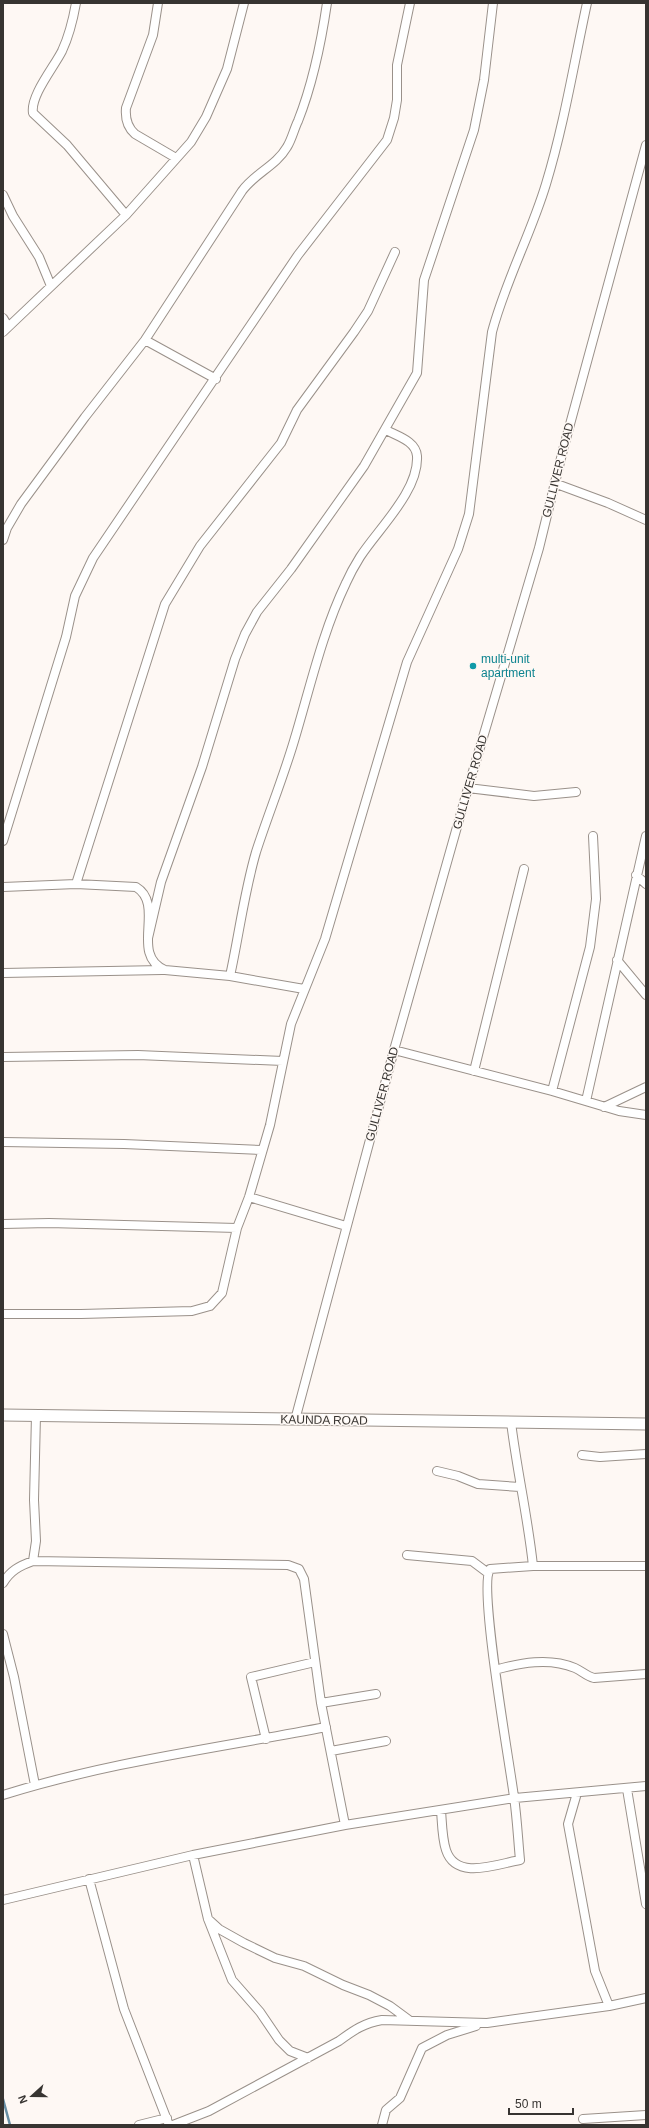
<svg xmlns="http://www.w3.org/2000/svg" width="649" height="2128" font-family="Arial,sans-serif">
<rect width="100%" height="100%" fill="#fef8f4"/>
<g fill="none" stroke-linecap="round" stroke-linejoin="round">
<path stroke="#688fa5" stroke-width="2.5" d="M3,2099l7,26"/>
<defs>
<path id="street" d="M76,3c-3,17 -7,33 -14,48 -8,16 -32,45 -29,62l34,32 59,70
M158,3l-5,32 -27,73c-1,11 1,19 9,26l41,24
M3,195l10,21 26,41 12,29
M3,318l5,8
M3,332l123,-117 65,-73 15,-25 21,-48 17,-66
M145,340l71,39
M554,483l54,20 38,17
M3,540l4,-12 14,-24 64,-87 60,-77 97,-149c13,-18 34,-25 45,-44 5,-8 7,-18 11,-26 15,-38 23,-77 29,-118
M468,788l66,8 42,-4
M3,841l63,-204 9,-41 18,-38 205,-303 89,-115 7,-22 3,-18v-35l13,-62
M636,875l10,9
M76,884l89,-280 35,-58 81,-103 16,-33 57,-78 14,-21 27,-59
M3,887l73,-3 60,3c30,18 -7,68 29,83l65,6 74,13
M148,938l13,-56 41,-115 33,-108 10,-25 12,-22 34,-43 73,-103 53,-93 7,-93 50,-150 10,-50 9,-77
M617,960l29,35
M3,973l159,-3
M230,976c9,-41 14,-83 26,-124 12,-37 27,-74 38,-111 16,-53 28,-108 52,-158 4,-9 9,-18 14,-26 18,-28 59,-66 57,-101 -1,-15 -20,-20 -31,-26
M394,1050l158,41 67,20 27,4
M3,1057l135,-2 145,6
M474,1071l50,-202
M552,1091l38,-144 6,-48 -3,-63
M586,1101l60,-265
M604,1107l42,-20
M3,1142l121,2 137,6
M249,1197l97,29
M3,1224l46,-1 188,5
M3,1314h78l111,-3 18,-5 12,-13 15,-65 12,-31 21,-72 21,-101 34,-85 82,-277 51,-113 11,-35 23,-182c13,-50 39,-98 54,-148 18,-59 28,-121 41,-181
M295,1420l99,-370 74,-262 71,-240 24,-98 83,-305
M511,1422c6,49 17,96 22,144
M582,1455l18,2 46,-3
M437,1471l21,5 20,8 42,3
M407,1555l65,6 16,12
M33,1561l3,-20 -2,-41 2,-85
M3,1583c7,-12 16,-17 30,-22l255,4 11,4 5,10 17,124 24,122
M3,1634l11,43 21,108
M495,1670c25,-7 54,-13 80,-2 7,3 11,8 19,10l52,-4
M321,1703l55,-9
M266,1739l-15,-62 64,-15
M331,1751l55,-10
M627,1789l19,115
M577,1793l-9,31 27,147 14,35
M3,1795c105,-33 215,-47 323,-68
M441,1810c1,12 1,28 5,40 10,31 51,14 74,10 -2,-21 -3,-42 -6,-63 -4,-32 -36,-211 -24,-228l43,-3h113
M193,1855l15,64 24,61 28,32 19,28 11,11 18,7
M89,1879l35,130 45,116
M3,1900l190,-45 152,-30 170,-27 131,-12
M208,1919l11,10 25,14 31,15 29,8 39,19 26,10 21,11 19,14
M583,2119l63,-4
M139,2125l28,-7
M173,2125l36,-14 130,-70c15,-11 25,-18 43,-21l105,3 122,-17 37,-8
M382,2125l4,-15 14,-12 22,-50 25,-13 29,-9"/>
<path id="secondary" d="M3,1415l643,9"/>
</defs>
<use href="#street" stroke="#9a918a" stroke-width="10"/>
<use href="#secondary" stroke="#9a918a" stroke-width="13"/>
<use href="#street" stroke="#fff" stroke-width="8"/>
<use href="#secondary" stroke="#fff" stroke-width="11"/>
</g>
<circle fill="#0f9aa8" stroke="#fef8f4" stroke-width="1.5" cx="473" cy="666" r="4"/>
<g text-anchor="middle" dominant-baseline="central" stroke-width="3" stroke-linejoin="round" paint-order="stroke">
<g font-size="12" fill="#373431" stroke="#fef8f4">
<text transform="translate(558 470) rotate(-76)">GULLIVER ROAD</text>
<text transform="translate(470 782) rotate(-74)">GULLIVER ROAD</text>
<text transform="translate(382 1094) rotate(-75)">GULLIVER ROAD</text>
<text transform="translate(324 1420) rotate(1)">KAUNDA ROAD</text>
</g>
<g font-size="12" fill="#0d838f" stroke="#fef8f4" text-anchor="start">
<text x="481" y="659">multi-unit<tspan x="481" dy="14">apartment</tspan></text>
</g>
</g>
<rect width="649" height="2128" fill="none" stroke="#373431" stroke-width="8"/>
<g transform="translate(32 2096) rotate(249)" stroke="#fef8f4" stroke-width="3" paint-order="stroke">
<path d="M0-3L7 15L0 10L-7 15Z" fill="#373431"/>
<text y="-6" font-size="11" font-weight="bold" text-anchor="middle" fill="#373431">N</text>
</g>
<path d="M509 2108v6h64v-6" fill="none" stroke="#373431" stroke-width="2"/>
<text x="515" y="2108" font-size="12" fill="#373431" stroke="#fef8f4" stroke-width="3" paint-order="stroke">50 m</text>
</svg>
